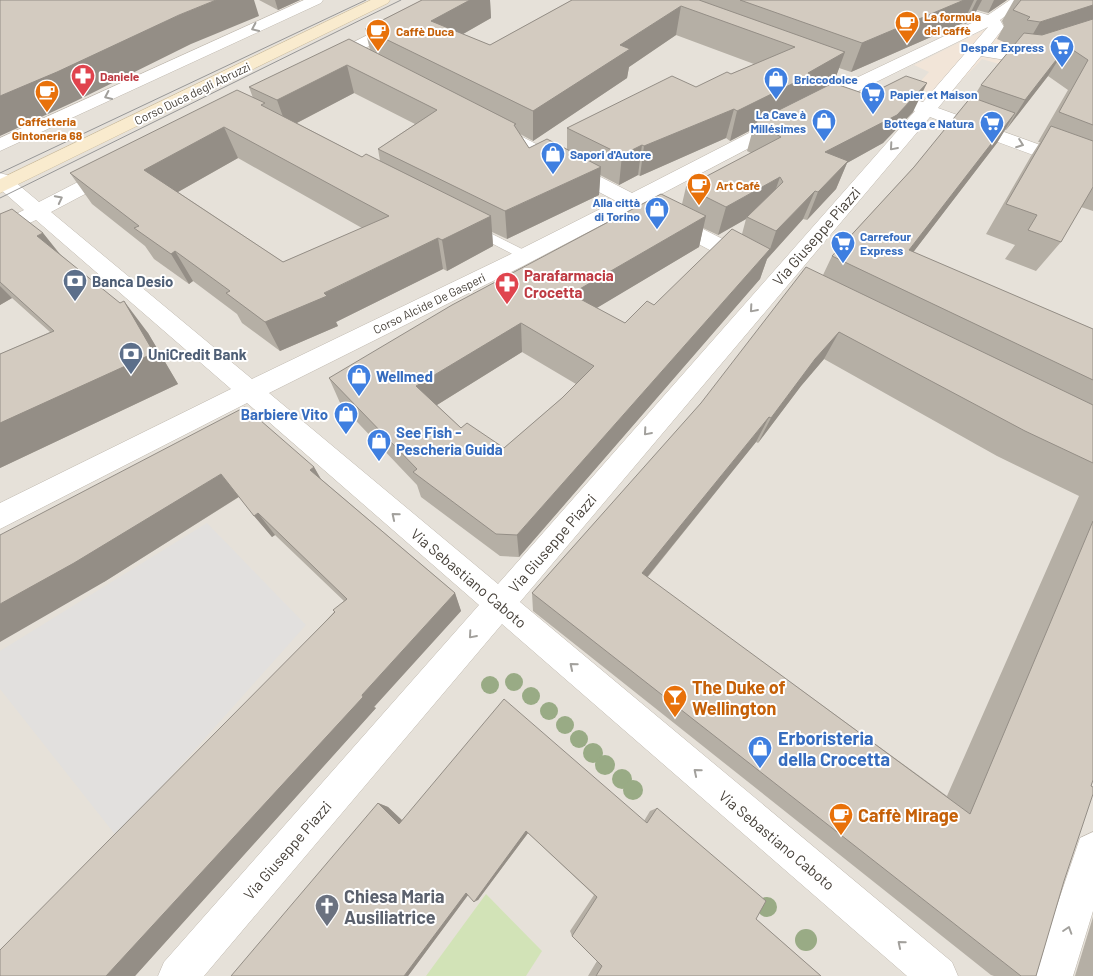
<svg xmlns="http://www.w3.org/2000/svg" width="1093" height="976" font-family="Barlow,sans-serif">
<rect width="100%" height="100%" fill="#f3f0ea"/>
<path fill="#e6e1d9" d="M0,0h1093v976h-1093z"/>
<path fill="#f2e5d8" d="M990,27l19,6 -7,9 16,7 2,21 -38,-11 -44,46 -29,-11 20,-22 -15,-7z"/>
<path fill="#d2e3b7" d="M486,894l56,57 -16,25h-100z"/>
<path fill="#e2e0de" d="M207,523l99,102 -189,212 -117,-148v-38z"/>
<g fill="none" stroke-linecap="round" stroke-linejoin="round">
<defs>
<path id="lane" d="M476,226l54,27 2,3 -6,4 -4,-1 -50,-26 -2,-3z"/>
<path id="street" d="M304,0h19l-2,3 -321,148v-13z
M437,0h18l-2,3 -121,62h-12l-2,-3 2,-3z
M918,0h22l48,15 22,-15h17l-27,20 4,7 -16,21 35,5 70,-23v10l-69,23 -43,-7 -43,52 155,56v13l-163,-60 -410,485 432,360 6,14h-51l-405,-352 -298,352h-46l6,-14 315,-357 -232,-202 -247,126v-26l231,-114 -195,-169 -36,17v-15l24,-12 -24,-21v-16l7,2 32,27 68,-35 7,-2 7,2 3,4 -3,4 -70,37 201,167 255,-123 109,-55 -127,-67 -3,-4 3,-4 6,-1 6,1 131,67 222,-114 122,-58 -56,-18zM988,27l-65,75 -14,-4 -6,1 -3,4 3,4 12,4 -417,473 -229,-191 254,-127 109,-57 110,58 8,2 8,-2 3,-5 -3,-5 -110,-56 218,-114z
M1093,832v79l-20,65h-40l47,-138z"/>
<path id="secondary" d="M371,0h19l-2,3 -388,190v-14z"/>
</defs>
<use href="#lane" stroke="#beb7ad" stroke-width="1"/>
<use href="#street" stroke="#beb7ad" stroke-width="1"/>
<use href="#secondary" stroke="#cebe9e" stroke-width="1"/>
<use href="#lane" fill="#fff" fill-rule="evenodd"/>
<use href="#street" fill="#fff" fill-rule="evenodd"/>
<use href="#secondary" fill="#f9ebce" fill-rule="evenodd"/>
<path stroke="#979797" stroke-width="1" d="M0,173l366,-173
M0,198l401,-198"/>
</g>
<g fill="#99ab85">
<circle cx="514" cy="682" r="9"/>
<circle cx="490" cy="685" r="9"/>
<circle cx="531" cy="696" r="9"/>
<circle cx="549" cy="711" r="9"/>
<circle cx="565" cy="725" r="9"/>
<circle cx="579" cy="739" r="9"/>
<circle cx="593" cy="753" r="10"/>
<circle cx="605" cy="765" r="10"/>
<circle cx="622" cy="779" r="10"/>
<circle cx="633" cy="790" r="10"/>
<circle cx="767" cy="907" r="10"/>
<circle cx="806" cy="940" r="11"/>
</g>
<path fill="#b5afa5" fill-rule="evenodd" d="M259,0h41l-22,10z
M422,0h68l1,18 -28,16 27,11 82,-45h435l-19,13 -11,-3 -6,11 -6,3 -2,-1 -112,49 -12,-4 -5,14 -13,7 92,23 -30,31 -36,20 -11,26 -29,31 -4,-1 -36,40 -7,20 -241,278 -19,-1 -79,-59 -4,-12 -76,-80 -12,-27 353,-174 4,-17 65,-34 -4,-2 6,-22 -23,12 -4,-3 -86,38 -2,-1 -19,10 -19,-10 -1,20 -92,44 -15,-7 1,14 -46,25 -4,-2 -107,53 2,4 -58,25 -38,-28 -5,-9 -44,-33 -4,3 -35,-25 -9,-13 -53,-42 -22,-31 183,-75 -4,-11 121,-37 -5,-21zM676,35l78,29 -23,10 -35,13 -129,41v21l-38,-1 -9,-14 13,7 94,-63 2,-11zM354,93l61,31 -37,25 2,12 -18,-4 -65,-34zM238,158l124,70 -79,34 -105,-70zM746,219l-4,15 -88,71 -29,18 -29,-15 103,-61 4,-19 15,7zM522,352l54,32 -14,14 -58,50 -43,-20 -24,-23z
M1014,0h79v211l-12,-4 -20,35 -25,29 -31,-12 10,-14 -29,-11 45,-78 9,-14h-2l30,-52 -20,-14 -42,54h-1l-8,13 -84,109 180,77v451l-57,196h-42l-3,-1 -458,-364 -1,-18 291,-318 9,-19 82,-89 59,-69 8,-13 32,-39 -16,-7 7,-13 -2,-5zM824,359l173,97 82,40 -132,300 -300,-218 109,-136 2,1 43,-57z
M0,214l43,19 17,21 88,79 30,51 -178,84v-114l50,-22 -38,-34 -12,7z
M314,467l7,12 134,114 6,18 -87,96 2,1 -241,268h-135l344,-375 -69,-66 -3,2 -33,-40 -135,85 -104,-47z
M378,803l10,4 14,13 242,1 6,-10 7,-3 99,111 65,57h-233l9,-15 -25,-25 -2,-5 24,-36 -66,-62 -50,67 -10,-5 -60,81z
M1093,917v59h-18z"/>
<path fill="#948e86" d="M216,0h38l5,16 -68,28 -115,57 -76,35v-40l179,-81z
M275,0h25l-22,10z
M470,0h20l1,18 -56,32 -4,-29z
M964,0h10l-11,23 -112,49 11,-29z
M977,0h5l-11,21 -6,3z
M994,0h13l-19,13z
M1093,5v22l-70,24 17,-29z
M681,6l-5,29 -47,32 -2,11 -94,63v-30l87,-66z
M1067,46l-19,30 -42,54 19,-30z
M845,52l-11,30 -30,17 -49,23 -2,7 -23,12 7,-30z
M347,65l7,28 -67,35 -10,-28z
M927,83l-14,29 -30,31 -36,20 -11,26 -29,31 11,-28 7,-40z
M734,109l-8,29 -86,38 4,-30z
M1015,113l-18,30 -105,137 17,-30z
M224,127l14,31 -76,43 -18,-31z
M642,145l-4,30 -19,10 3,-30z
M601,167l-2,28 -92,44 -2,-28z
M780,177l-10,29 -23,11 -1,2 -28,16 8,-28z
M815,191l-12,28 -36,40 -7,20 -241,278 -2,-22 253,-286 6,-18z
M491,216l2,30 -46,25 -5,-31z
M706,216l-7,31 -129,77 1,-30z
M43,233l26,33 -32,-30z
M438,238l5,31 -107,53 2,4 -58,25 -15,-29z
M175,251l18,30 -4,3 -18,-30z
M0,286l12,12 -12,7z
M124,301l24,32 30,51 -178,84v-45z
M521,323l1,29 -98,61 -8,-27z
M839,332l-15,27 -23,27 -43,57 13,-25 44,-59z
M769,417l-13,25 -121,150 7,-19z
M314,467l13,23 -17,-20z
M221,474l19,22 -136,86 -104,60v-38z
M258,513l17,22 -3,2 -18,-21z
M455,593l6,18 -87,96 2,1 -241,268h-29z
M378,803l10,4 20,19 -9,-2z
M526,831l2,2 -50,67 -4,2z
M471,891l-63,85h-4l62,-83z"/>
<path fill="#d3cbc0" stroke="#948e86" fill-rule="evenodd" d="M0,0h216l-37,15 -122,57 -57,24z
M422,0h48l-39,21 59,24 82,-45h127l146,52 -37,21 4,1 -75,37 -3,-2 -90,37 -2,-1 -20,10 -55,-27 105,-52 24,11 31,-15 4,2 64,-27 -114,-41 -61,39 10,4 -97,62 -168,-82z
M740,0h224l-102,43z
M1021,0h72v5l-53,17 -13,-2 3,-3 -17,-7z
M1093,19v106l-34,-13 29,-52 -21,-14 -42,54 -44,-15 43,-52 18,2z
M349,39l167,85 -2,1 15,23 18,-9 54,28 -96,44 -127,-62 59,-39 -90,-45 -70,35 -28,-13z
M906,76l21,7 -30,32 -72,37 23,9 -30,31 -3,-1 -39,40 -29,-14 36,-35 -3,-5 -54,30 -40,-20 95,-50 -26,-15 78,-39 35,12z
M237,90l28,13 -4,2 101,52 4,-3 125,62 -49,24 -4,-2 -114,55 3,3 -62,26 -39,-29 4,-2 -55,-40 -4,3 -37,-26 5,-2 -69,-53zM224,127l135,73 30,16 -106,46 -139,-92z
M971,97l44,16 -106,137 184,79v51l-261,-124 82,-89z
M1051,126l42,15v46l-32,55 -33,-12 9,-15 -31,-11z
M661,194l45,22 -135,78 54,29 22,-22 7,4 78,-76 38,20 -253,286 -21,-1 -83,-62 4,-3 -88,-91 123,-73zM521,323l73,43 -32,32 -58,50 -37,-25 -6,5 -45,-42z
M12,209l31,24 -6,3 83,67 4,-2 30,52 -154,70v-69l54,-23 -54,-49v-68z
M806,267l287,138v58l-68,-32 -186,-99 -24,27 -44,59 -2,-1 -127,156 328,241 123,-293v259l-2,6 2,1v7l-29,87 -28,95h-15l-489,-383 169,-190z
M245,407l69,60 -4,3 145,123 -93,102 1,2 -257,279h-106v-26l335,-338 -2,-2 14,-11 -89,-86 -4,3 -33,-42 -147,89 -74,41v-69z
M504,699l143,124 10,-15 109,93 -10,18 65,57h-225l6,-10 -30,-30 25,-39 -71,-66 -52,71 -8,-9 -62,83h-173l147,-173 21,21z"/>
<defs><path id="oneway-chevron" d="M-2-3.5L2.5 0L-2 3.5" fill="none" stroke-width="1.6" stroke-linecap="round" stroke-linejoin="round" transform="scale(1.25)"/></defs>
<g stroke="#a2a09c">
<use href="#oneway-chevron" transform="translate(255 28) rotate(155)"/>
<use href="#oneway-chevron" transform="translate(108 96) rotate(155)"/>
<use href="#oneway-chevron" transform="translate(1020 144) rotate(20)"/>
<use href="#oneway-chevron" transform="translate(893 147) rotate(131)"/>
<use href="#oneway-chevron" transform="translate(59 199) rotate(-27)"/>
<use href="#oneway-chevron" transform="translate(753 309) rotate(131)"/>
<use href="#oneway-chevron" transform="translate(647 432) rotate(131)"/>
<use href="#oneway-chevron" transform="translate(395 516) rotate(-140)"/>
<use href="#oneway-chevron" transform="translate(472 635) rotate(131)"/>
<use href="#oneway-chevron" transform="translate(573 666) rotate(-140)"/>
<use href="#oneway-chevron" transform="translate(697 772) rotate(-140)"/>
<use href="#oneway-chevron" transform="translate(1068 930) rotate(-72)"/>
<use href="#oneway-chevron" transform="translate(901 944) rotate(-140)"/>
</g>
<defs>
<symbol id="cafe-pin" viewBox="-11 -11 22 30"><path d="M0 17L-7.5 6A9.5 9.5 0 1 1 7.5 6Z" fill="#e8710a" stroke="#fff"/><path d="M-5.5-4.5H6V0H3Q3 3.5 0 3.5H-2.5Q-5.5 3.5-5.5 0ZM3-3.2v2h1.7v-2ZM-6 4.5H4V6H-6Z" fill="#fff"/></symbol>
<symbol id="supermarket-pin" viewBox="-11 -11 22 30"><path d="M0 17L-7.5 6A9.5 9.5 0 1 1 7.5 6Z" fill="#3f7fe0" stroke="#fff"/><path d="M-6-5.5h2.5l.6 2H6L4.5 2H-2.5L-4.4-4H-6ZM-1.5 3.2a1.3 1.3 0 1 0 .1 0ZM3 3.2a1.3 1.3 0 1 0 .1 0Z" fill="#fff"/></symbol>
<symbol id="pharmacy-pin" viewBox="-11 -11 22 30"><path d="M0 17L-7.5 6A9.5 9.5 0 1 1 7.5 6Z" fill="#e0444e" stroke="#fff"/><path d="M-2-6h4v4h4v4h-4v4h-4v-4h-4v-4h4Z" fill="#fff"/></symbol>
<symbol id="shop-pin" viewBox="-11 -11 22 30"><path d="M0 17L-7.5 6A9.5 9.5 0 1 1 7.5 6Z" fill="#3f7fe0" stroke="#fff"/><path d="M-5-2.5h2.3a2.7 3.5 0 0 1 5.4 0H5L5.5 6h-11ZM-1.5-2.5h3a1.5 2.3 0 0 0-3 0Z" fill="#fff"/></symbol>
<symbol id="bank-pin" viewBox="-11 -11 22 30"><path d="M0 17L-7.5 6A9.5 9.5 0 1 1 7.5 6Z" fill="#5c6f8a" stroke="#fff"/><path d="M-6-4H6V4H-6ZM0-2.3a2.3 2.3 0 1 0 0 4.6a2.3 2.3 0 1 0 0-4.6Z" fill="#fff"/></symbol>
<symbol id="bar-pin" viewBox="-11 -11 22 30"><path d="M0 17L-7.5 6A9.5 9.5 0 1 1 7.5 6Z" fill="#e8710a" stroke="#fff"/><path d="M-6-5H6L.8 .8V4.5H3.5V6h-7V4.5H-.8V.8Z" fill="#fff"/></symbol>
<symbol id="church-pin" viewBox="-11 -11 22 30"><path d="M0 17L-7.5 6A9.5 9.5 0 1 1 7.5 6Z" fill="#6b7280" stroke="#fff"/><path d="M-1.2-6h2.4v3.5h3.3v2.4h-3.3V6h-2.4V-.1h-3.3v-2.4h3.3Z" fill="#fff"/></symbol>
</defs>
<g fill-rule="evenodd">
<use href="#cafe-pin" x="893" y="9" width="28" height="38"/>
<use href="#cafe-pin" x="364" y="17" width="28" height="38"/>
<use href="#supermarket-pin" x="1048" y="33" width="28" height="38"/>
<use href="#pharmacy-pin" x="69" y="62" width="28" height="38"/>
<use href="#shop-pin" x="762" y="65" width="28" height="38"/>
<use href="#cafe-pin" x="33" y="78" width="28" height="38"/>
<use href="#supermarket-pin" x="859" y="80" width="28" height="38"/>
<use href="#shop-pin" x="810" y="107" width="28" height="38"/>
<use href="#supermarket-pin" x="978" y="109" width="28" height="38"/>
<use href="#shop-pin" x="539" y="140" width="28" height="38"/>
<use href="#cafe-pin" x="685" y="171" width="28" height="38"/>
<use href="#shop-pin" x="643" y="195" width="28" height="38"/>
<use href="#supermarket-pin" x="829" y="229" width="28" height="38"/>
<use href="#bank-pin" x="61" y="267" width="28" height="38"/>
<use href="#pharmacy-pin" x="493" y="270" width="28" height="38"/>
<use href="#bank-pin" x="117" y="340" width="28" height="38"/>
<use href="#shop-pin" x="345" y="362" width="28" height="38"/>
<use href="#shop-pin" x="332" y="400" width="28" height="38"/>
<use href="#shop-pin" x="365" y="427" width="28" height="38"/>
<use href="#bar-pin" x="661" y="683" width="28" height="38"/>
<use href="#shop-pin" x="746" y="734" width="28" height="38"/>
<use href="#cafe-pin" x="827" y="801" width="28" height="38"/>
<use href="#church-pin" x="313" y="892" width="28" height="38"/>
</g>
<g text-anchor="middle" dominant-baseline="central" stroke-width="4" stroke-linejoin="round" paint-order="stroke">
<g font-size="12" font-weight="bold" fill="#c56008" stroke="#fff" text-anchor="start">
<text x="924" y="16">La formula<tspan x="924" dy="14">del caffè</tspan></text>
<text x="396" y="31">Caffè Duca</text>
<text x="47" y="121" text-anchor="middle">Caffetteria<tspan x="47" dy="14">Gintoneria 68</tspan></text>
<text x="716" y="185">Art Café</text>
</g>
<g font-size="12" font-weight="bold" fill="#366cbe" stroke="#fff" text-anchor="end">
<text x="1044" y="47">Despar Express</text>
<text x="794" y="79" text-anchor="start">Briccodolce</text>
<text x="890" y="94" text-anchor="start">Papier et Maison</text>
<text x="806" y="114">La Cave à<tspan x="806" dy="14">Millésimes</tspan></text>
<text x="974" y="123">Bottega e Natura</text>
<text x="570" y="154" text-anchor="start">Sapori d'Autore</text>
<text x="640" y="202">Alla città<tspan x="640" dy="14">di Torino</tspan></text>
<text x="860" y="236" text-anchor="start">Carrefour<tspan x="860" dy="14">Express</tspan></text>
</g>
<g font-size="12" font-weight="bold" fill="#be3a42" stroke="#fff" text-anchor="start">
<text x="100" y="76">Daniele</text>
</g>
<g font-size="12" fill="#464039" stroke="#fff">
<text transform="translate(192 93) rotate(-26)">Corso Duca degli Abruzzi</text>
<text transform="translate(429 303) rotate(-26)">Corso Alcide De Gasperi</text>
</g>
<g font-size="15" fill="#464039" stroke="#fff">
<text transform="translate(816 236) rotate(-49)">Via Giuseppe Piazzi</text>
<text transform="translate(552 543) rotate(-49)">Via Giuseppe Piazzi</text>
<text transform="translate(469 578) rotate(40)">Via Sebastiano Caboto</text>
<text transform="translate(777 840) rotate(40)">Via Sebastiano Caboto</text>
<text transform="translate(287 850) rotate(-49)">Via Giuseppe Piazzi</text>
</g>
<g font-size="15" font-weight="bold" fill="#be3a42" stroke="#fff" text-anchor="start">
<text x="524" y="275">Parafarmacia<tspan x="524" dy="17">Crocetta</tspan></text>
</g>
<g font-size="15" font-weight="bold" fill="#4e5e75" stroke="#fff" text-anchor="start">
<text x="92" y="281">Banca Desio</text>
<text x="148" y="354">UniCredit Bank</text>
</g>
<g font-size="15" font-weight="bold" fill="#366cbe" stroke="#fff" text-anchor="start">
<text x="376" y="376">Wellmed</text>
<text x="328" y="414" text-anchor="end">Barbiere Vito</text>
<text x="396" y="432">See Fish -<tspan x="396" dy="17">Pescheria Guida</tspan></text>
</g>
<g font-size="18" font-weight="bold" fill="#c56008" stroke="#fff" text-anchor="start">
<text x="692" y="687">The Duke of<tspan x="692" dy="21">Wellington</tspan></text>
<text x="858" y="815">Caffè Mirage</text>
</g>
<g font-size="18" font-weight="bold" fill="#366cbe" stroke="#fff" text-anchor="start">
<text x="778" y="738">Erboristeria<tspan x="778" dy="21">della Crocetta</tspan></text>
</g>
<g font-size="18" font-weight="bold" fill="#5b616d" stroke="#fff" text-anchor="start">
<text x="344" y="896">Chiesa Maria<tspan x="344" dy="21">Ausiliatrice</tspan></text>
</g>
</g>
</svg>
